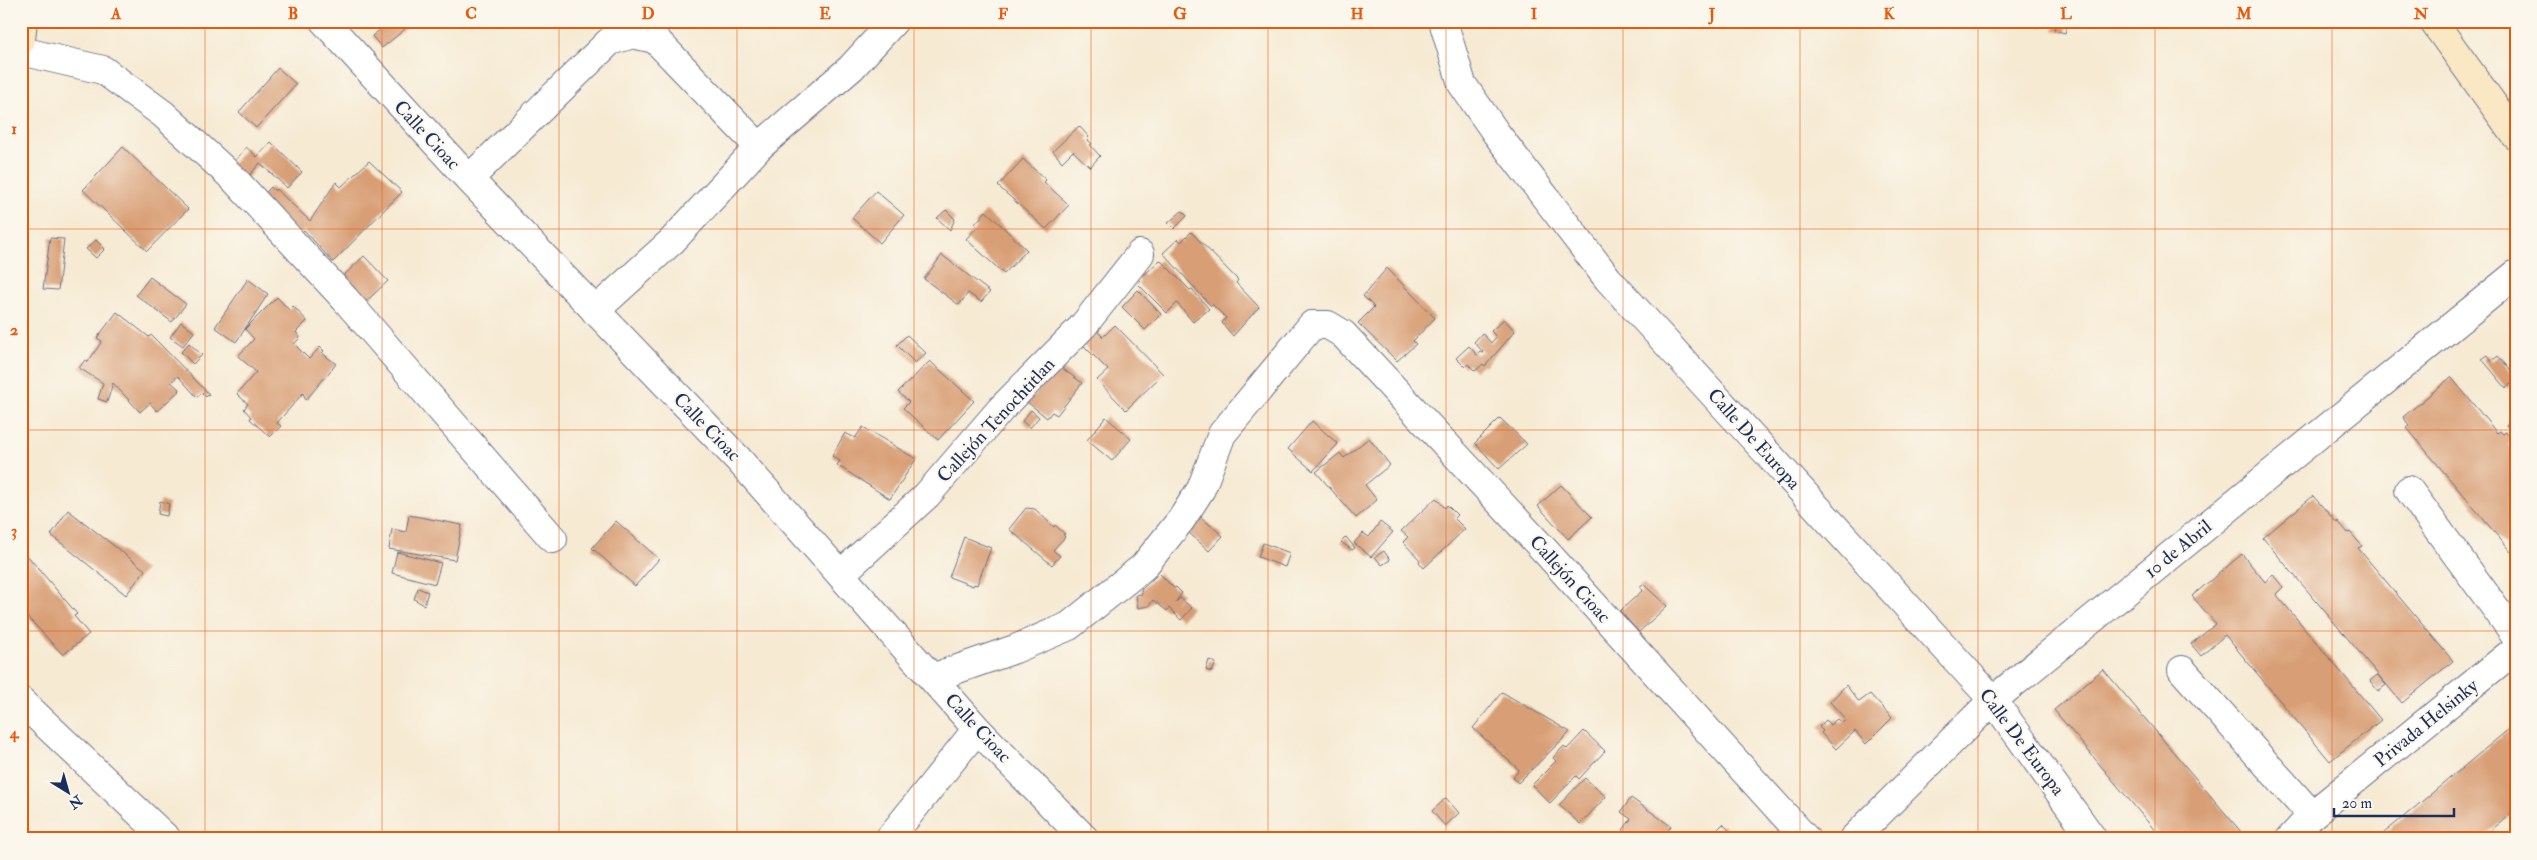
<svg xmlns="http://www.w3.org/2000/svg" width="2537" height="860" font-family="'IM FELL Double Pica',serif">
<rect width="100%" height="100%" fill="#fbf7ec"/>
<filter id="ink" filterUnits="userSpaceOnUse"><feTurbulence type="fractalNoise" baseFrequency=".02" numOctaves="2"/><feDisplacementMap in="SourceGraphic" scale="10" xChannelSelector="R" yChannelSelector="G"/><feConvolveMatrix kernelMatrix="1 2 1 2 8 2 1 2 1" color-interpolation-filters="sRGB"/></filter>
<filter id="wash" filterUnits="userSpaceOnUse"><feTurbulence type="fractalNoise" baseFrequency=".0096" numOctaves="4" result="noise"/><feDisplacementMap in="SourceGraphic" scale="20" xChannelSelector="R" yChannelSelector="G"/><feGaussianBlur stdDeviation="1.12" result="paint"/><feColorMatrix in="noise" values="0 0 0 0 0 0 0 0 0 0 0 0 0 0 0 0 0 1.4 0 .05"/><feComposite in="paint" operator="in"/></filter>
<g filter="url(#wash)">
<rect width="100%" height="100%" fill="#f6ead3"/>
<g id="blocks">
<path fill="#d89e74" d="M391,21h24l-33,27 -10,-12z
M2069,21l-4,12 -11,-3 1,-4 -11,-3 -2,4 -17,-5z
M278,68l18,16 -40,44 -17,-16z
M1079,126l10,11 -2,2 5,5 -2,1 10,11 -10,11 -17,-16 -11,11 -9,-11z
M271,142l31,30 -15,16 -27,-25 -16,19 -16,-12 18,-23 11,10z
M123,147l65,62 -41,42 -64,-61z
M1023,159l23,21 -2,2 25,23 -23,24 -48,-43z
M369,161l33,31 -69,70 -29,-32 -4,4 -39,-36 10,-11 4,4 1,-2 34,32 26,-39 5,5z
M876,191l28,24 -24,28 -28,-25z
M946,210l9,9 -5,11 -13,-12z
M986,211l41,39 -23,24 -38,-35 11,-12 -2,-3z
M1182,211l5,5 -13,13 -6,-6z
M1191,232l47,48 -2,3 23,24 -26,29 -11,-13 4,-5 -14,-14 -1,2 -48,-53 15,-14 3,3z
M50,238l14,1 -6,51 -15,-1z
M96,240l9,9 -9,9 -10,-9z
M942,255l48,37 -9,10 -13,-9 -9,12 -35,-26z
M364,256l24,25 -28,26 -23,-25z
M1160,260l30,30 2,-1 17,20 -16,13 -16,-19 -10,10 -29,-29 2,-3 -7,-6 6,-5 5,5z
M1387,268l48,50 -22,23 3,3 -19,17 -39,-38 16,-16 -11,-11z
M150,277l36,27 -14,18 -36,-27z
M248,279l20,15 -23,35 32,-32 12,13 4,-4 14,15 -11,11 4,6 -6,6 15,15 11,-12 4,4 -2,2 14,11 -30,36 -3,-7 -26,30 4,3 -11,11 -20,-18 1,-2 -7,-8 4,-5 -11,-10 19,-22 -18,-16 16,-17 -9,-10 -9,13 -21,-15z
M1138,290l23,24 -16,16 -23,-23z
M117,312l32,25 2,-2 58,59 -3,3 -4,-4 -5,4 -19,-21 -7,6 9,8 -23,21 -7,-8 -10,9 -27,-29 -6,19 -9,-3 5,-16 -24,-15 6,-8 3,2 14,-21 -5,-3z
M1504,319l11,12 -30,35 -2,-2 -8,7 -7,-7 -3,3 -9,-9 13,-12 8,9 3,-3 4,1 -10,-11 8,-9 9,10 5,-6 -5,-6z
M181,322l13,10 -11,14 -13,-9z
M1093,322l7,7 -2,3 5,5 12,-12 48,49 -37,36 -29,-30 11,-10 -26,-26z
M907,335l19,18 -11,10 -18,-18z
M189,343l13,12 -9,9 -12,-12z
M2488,355l4,6 6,-5 18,20v4l-10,8 -24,-29z
M930,361l44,40 -36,39 -35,-32 6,-6 -11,-10z
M1058,365l24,18 -25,32 -5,-3 -5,6 -21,-17 5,-7 3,2z
M2451,377l46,56 3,-2 3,3 3,-2 7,9 -5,5 8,9v103l-110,-131 3,-2 -6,-8z
M1031,410l8,7 -9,11 -8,-7z
M1106,417l25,22 -19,22 -25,-21z
M2516,417v20l-10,-12z
M1500,418l27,26 -28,25 -24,-26z
M1312,421l26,23 -25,27 -25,-22z
M863,427l53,32 -26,40 -53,-34 3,-4 -8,-5 13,-23 10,5z
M1369,438l21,27 -25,20 12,15 -21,18 -40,-46 24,-19 4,5z
M1561,485l31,32 -24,22 -30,-33z
M2313,496l24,27 1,-2 10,12 2,-1 12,14 -4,2 95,113 -51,42 -139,-165z
M1436,498l9,10 2,-3 10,10 -3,3 11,11 -41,39 -5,-6 1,-2 -17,-18 5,-5 -7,-6z
M160,501l9,3 -2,12 -9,-2z
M1026,508l9,1 19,18 1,-2 10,9 -2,1 2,2 -12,13 7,6 -8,9 -43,-36z
M68,510l77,60 -19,25 -75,-60z
M409,515l53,10 -7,35 -66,-11 3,-20 14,3z
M1201,517l22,19 -14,15 -21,-19z
M616,521l43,38 -24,27 -43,-38z
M1380,522l13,10 -22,25 -17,-14 9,-10 6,4z
M964,537l27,11 -14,37 -3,-1 -1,2 -24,-9z
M1346,537l9,11 -3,2 -11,-8z
M1263,543l27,10 -5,14 -27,-10z
M1384,551l6,9 -8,5 -7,-8z
M397,552l44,11 -6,21 -43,-11z
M26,554l51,60 -3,2 15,18 -26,21 -42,-45v-50z
M2242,554l23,28 8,-7 10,12 -7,7 105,126 -51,41 -105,-126 -24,21 -10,-12 25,-20 -24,-28z
M1159,573l15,15 2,-1 6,6 -7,10 5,-5 12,10 -11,12 -12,-12 -2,3 -14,-11 -4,6 -11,2 -2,-13 6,-1 -1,-4z
M1643,584l24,22 -28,26 -19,-21 23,-21 -4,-3z
M418,588l10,4 -4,13 -10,-6z
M1209,660l7,3 -4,9 -6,-2z
M2103,669l128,151 11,13 -8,6h-72l-108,-129z
M2377,675l9,10 -8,6 -8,-10z
M1846,685l13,17 11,-8 22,24 -26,26 -11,-13 -19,18 -15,-16 2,-2 -4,-4 7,-7 4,5 7,-6 5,4 4,-3 -16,-18z
M1502,692l68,40 -52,51 -5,-6 6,-7 -46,-42z
M2516,723v86l-16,14 -20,16h-103z
M1584,731l21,20 -26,28 -3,-3 -26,27 -18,-18 24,-24 -3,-3 11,-12 3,3z
M1585,778l21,19 -26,27 -21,-19z
M1446,798l13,15 -14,13 -13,-15z
M1631,798l40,28 -8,13h-38l4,-5 -6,-4 8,-11 -10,-7z
M1723,824l14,15h-29z"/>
</g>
</g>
<g filter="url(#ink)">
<use href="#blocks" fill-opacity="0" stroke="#687087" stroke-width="1"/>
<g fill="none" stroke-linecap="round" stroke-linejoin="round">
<defs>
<path id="street" d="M324,21l145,158 270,281 238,269 108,110
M1443,21l19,63 34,49 112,146 385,421 100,139
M21,51l82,19 60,44 71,65 111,120 208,240
M469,179l141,-138 23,-7 22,5 104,108
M595,311l77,-70 87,-94 92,-79 43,-47
M2409,490l107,146
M841,574l86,-79 74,-86 82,-83 57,-72
M2182,670l130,145
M932,678l83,-29 54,-23 74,-59 38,-47 20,-31 21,-55 90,-109h16l15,9 204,219 259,286
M21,701l146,138
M889,839l88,-110
M1853,839l140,-139 523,-426
M2290,839l22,-24 204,-166"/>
<path id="secondary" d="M2433,21l83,115
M21,40l2,-19"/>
</defs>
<use href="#street" stroke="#687087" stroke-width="30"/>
<use href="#secondary" stroke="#687087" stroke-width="30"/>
<use href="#street" stroke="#fff" stroke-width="28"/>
<use href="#secondary" stroke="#fae7c3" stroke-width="28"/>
</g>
</g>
<path fill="none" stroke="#e8590c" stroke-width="1" stroke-opacity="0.55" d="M205,21v818M382,21v818M559,21v818M737,21v818M914,21v818M1091,21v818M1268,21v818M1446,21v818M1623,21v818M1800,21v818M1978,21v818M2155,21v818M2332,21v818M21,229h2495M21,430h2495M21,631h2495"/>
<g text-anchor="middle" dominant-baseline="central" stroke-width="4" stroke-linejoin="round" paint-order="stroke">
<g font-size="19" fill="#1b2f5e" stroke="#fbf7ec">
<text transform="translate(427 135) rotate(47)">Calle Cioac</text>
<text transform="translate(996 420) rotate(-47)">Callejón Tenochtitlan</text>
<text transform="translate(707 427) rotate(46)">Calle Cioac</text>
<text transform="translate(1754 439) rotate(48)">Calle De Europa</text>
<text transform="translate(2178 549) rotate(-39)">10 de Abril</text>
<text transform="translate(1570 579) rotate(48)">Callejón Cioac</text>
<text transform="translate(2426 723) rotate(-39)">Privada Helsinky</text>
<text transform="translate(978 728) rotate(47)">Calle Cioac</text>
<text transform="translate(2022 742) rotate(53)">Calle De Europa</text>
</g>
</g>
<rect width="2537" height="860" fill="none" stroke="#fbf7ec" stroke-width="55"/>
<g transform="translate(68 792) rotate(143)" stroke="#fbf7ec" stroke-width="4" paint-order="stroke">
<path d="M0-4L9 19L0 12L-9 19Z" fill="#1b2f5e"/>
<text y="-8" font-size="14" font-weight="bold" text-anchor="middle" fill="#1b2f5e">N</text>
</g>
<path d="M2334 808v8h120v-8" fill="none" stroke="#1b2f5e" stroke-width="2.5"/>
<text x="2342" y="808" font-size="15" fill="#1b2f5e" stroke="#fbf7ec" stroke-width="4" paint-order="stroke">20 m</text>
<rect x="28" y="28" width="2482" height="804" fill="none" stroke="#e8590c" stroke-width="2"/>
<g font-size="16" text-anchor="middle" font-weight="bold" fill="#e8590c">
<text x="116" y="19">A</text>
<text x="293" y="19">B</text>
<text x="471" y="19">C</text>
<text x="648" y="19">D</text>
<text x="825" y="19">E</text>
<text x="1003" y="19">F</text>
<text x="1180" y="19">G</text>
<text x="1357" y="19">H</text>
<text x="1534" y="19">I</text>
<text x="1712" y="19">J</text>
<text x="1889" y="19">K</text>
<text x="2066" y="19">L</text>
<text x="2244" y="19">M</text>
<text x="2421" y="19">N</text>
<text x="14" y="134">1</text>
<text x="14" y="335">2</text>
<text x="14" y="536">3</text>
<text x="14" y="738">4</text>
</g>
</svg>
